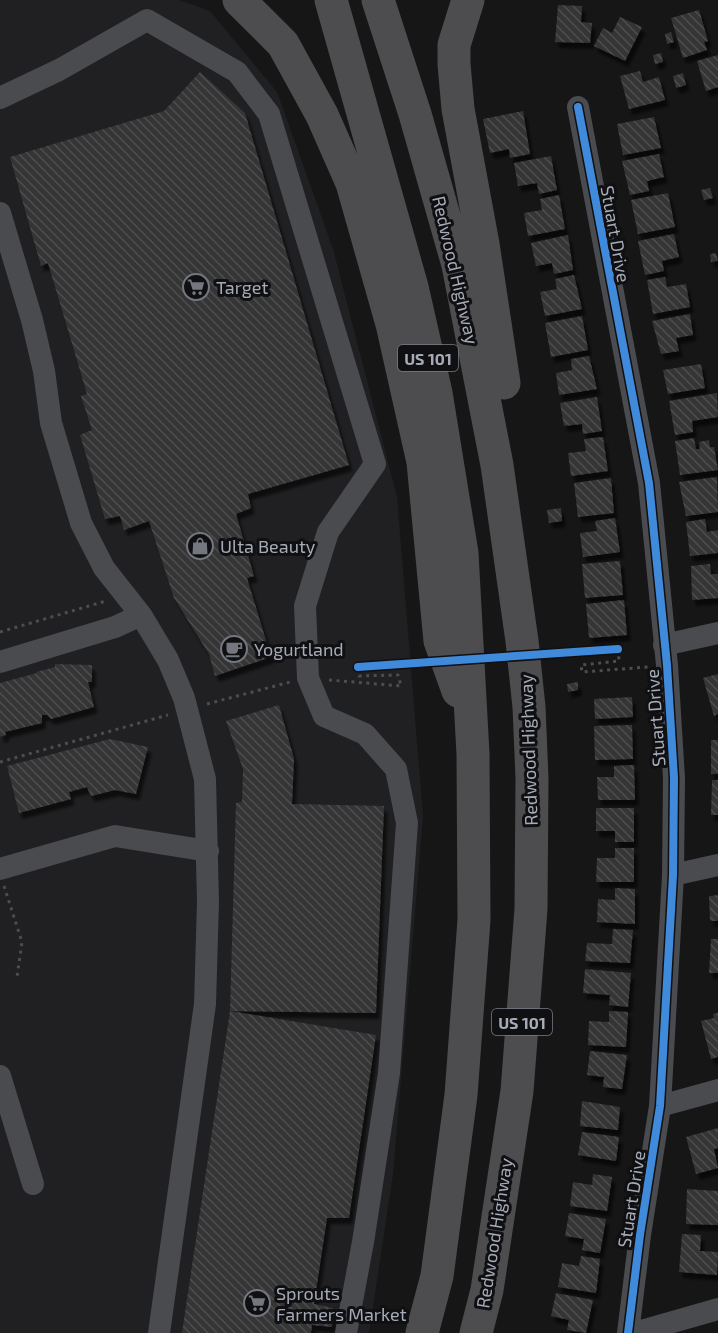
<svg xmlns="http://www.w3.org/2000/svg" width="718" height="1333" font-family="'Exo 2',sans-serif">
<defs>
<pattern id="building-back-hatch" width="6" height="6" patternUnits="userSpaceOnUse" patternTransform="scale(1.5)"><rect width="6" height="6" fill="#343435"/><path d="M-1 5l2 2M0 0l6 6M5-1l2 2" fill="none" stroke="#4e4f50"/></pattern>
<filter id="shadow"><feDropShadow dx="3.5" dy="6" stdDeviation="1.5" flood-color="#0009"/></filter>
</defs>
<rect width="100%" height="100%" fill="#161616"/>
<path fill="#202022" d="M0,0h179l31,11 67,81 56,157 64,248 26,319 -30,358 -24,159h-369z"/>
<path fill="url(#building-back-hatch)" filter="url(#shadow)" d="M558,5l24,1 -1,16 11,1 -2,20 -35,-1z
M699,10l9,31 -4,1 3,8 -24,8 -12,-40z
M620,17l22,10 -17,34 -31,-15 9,-18 9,5z
M671,32l3,10 -7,2 -2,-10z
M661,53l2,9 -8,2 -2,-9z
M718,55v32l-12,4 -9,-30z
M640,71l3,11 16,-5 6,23 -36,9 -9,-33z
M200,72l45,41 104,352 -101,29 3,14 -15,6 18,62 -7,2 24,79 -56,19 -6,-22 -35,-56 -25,-77 -25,9 -4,-14 -15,3 -25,-84 12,-5 -11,-34 6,-2 -39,-131 -7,3 -31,-109 154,-46z
M683,73l3,12 -10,3 -3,-12z
M523,111l7,43 -20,4 -1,-9 -19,4 -7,-34z
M654,117l7,31 -38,7 -6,-31z
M659,154l5,23 -17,4 2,10 -19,4 -8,-34z
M551,156l6,34 -18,4 -2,-11 -19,3 -4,-23z
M710,188l3,10 -9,2 -3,-10z
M668,193l7,34 -37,7 -7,-34z
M559,195l6,34 -37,7 -4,-23 18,-3 -2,-11z
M674,234l5,23 -17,4 2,10 -19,4 -7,-34z
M568,235l5,35 -19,4 -2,-11 -16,3 -5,-23z
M716,253l2,8 -7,1 -1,-8z
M574,275l8,34 -37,7 -5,-24 17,-3 -2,-10z
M665,277l2,10 19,-3 4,23 -37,7 -6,-34z
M690,314l3,21 -17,3 3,13 -18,3 -9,-33z
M582,316l6,34 -37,7 -6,-34z
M589,356l8,33 -38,6 -3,-22 16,-3 -1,-11z
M701,364l4,24 -37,6 -5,-24z
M717,393l1,24 -26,4 1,11 -18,3 -6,-34z
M597,397l5,34 -19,3 -1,-10 -18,2 -4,-23z
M603,437l5,34 -37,5 -3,-23 18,-2 -2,-12z
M694,438l2,11h4l-1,-7 10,-2 1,7h4l4,23 -38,5 -5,-34z
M717,477l1,35 -32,4 -7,-34z
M611,478l3,35 -36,4 -4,-34z
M561,508l1,13 -13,2 -2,-13z
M615,518l5,34 -37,5 -3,-24 17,-2 -2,-10z
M705,519l2,13 11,-2v23l-28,3 -4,-34z
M620,561l3,34 -38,3 -3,-34z
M710,564l1,10h7v24l-26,2 -1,-34z
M624,600l3,35 -38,3 -3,-34z
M55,664l37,1v17h-4l6,25 -43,12 -4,-4h-5v8l-37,9 1,3 -6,2v-54l37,-10 -1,-1 19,-5z
M718,674v40l-4,2 -11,-38z
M578,682v8l-10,2 -1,-8z
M632,697l1,20 -38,2 -1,-20z
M279,705l15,54 -2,45 92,2 -8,207 -146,-2 6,-208 6,-1 1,-33 -17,-48z
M632,725l1,34 -38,1 -1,-34z
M110,739l38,8 -12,47 -21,-4 -24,6 -4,-9 -18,5 2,7 -52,14 -12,-47z
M711,740h7v34h-7z
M634,765l1,35h-37l-1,-23h17v-11z
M712,780h6v35h-7z
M596,808h38v34h-19v-11h-19z
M615,848h19v34h-38l1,-24h18z
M615,888l20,1v35l-38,-2 1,-23 17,1z
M718,895v26h-6l-2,-1 -1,-24z
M613,929l20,1 -3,33 -45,-2 2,-18 25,1z
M711,939h7v34h-9z
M585,969l46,4 -3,34 -19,-2 1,-10 -27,-2z
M230,1011l146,24 -27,183h-22l-13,86 19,4 -1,19 -20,-2 -1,8h-129z
M609,1011l19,1 -2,35 -38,-2 1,-24 20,1z
M718,1013v44l-7,2 -10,-38 13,-3 -1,-4z
M590,1051l37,4 -5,34 -19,-2 1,-10 -17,-2z
M582,1101l38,6 -2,23 -38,-4z
M718,1128v20l-4,1 4,19 -22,6 -10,-37z
M582,1132l37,5 -3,24 -38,-6z
M593,1174l19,3 -5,34 -37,-5 3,-24 19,3z
M687,1189l31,2v34l-32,-1z
M569,1213l37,6 -6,34 -18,-3 2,-11 -19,-3z
M682,1234l19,1 -1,16 18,1 -1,23 -38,-3z
M581,1256l19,3 -4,34 -38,-6 4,-24 17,3z
M556,1293l37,7 -7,33 -19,-3 2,-10 -18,-4z"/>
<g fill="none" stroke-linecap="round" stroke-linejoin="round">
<path stroke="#4c4d51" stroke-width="3" stroke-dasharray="3 4.5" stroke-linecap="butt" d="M0,632l106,-31
M618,649l1,12 -38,4 1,7 66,-5
M329,680l72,6 -3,-11 -39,1 -1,-9
M207,704l83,-22
M0,762l168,-47
M4,886l18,56 -5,35"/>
<path stroke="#4a4b4f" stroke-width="22" d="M0,98l59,-28 88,-50 90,52 32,42 106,350 -47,68 -23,74 3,72 16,38 41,18 31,35 11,54 -18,250 -26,169 -17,91
M578,107l71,376 18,182 7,113 -1,97 -13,231 -20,129 -12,98
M0,213l32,107 12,51 7,52 30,100 23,45 37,47 27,45 16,38 21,81 3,123 -3,102 -46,329
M664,645l54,-12
M0,662l115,-35 26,-12
M0,869l115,-33 93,15
M673,875l45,-10
M0,1076l33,108
M660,1106l58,-16
M634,1333l84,-24"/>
<path stroke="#4d4d50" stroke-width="33" d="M239,0l44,44 39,71 30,68 40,141 31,138 17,179 18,50
M331,0l81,287 24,106 26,160 11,201 1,166 -13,175 -24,181 -15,57
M378,0l37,114 43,151 39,200 25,176 7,66 3,71 -1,131 -14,182 -30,199 -11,43
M468,0l-14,45v19l4,45 25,135 21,139"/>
<defs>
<path id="cycleway" d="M578,107l71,376 18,182 7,113 -1,97 -13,231 -20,129 -12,98
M358,667l260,-18"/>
</defs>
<use href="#cycleway" stroke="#101012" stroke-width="11"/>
<use href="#cycleway" stroke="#408adc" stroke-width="8"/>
</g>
<defs>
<symbol id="supermarket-ring" viewBox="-11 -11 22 22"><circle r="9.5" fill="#101012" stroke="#74777f" stroke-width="1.5"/><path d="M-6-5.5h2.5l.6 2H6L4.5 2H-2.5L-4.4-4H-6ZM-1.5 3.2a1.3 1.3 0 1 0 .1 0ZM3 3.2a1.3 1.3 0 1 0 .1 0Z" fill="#74777f"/></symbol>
<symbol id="shop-ring" viewBox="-11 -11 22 22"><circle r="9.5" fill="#101012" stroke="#74777f" stroke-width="1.5"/><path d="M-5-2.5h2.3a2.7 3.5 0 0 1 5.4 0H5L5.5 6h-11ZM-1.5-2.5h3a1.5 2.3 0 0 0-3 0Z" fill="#74777f"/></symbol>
<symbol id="cafe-ring" viewBox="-11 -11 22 22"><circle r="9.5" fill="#101012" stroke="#74777f" stroke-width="1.5"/><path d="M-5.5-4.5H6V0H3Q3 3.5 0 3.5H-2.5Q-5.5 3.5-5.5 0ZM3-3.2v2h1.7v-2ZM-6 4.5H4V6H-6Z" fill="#74777f"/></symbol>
</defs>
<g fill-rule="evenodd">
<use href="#supermarket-ring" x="181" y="272" width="30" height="30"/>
<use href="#shop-ring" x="185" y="531" width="30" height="30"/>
<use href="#cafe-ring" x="219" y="634" width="30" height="30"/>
<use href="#supermarket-ring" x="242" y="1288" width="30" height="30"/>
</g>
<g text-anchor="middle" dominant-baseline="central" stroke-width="6" stroke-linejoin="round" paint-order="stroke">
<g fill="#101012" stroke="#797c86" stroke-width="1.5">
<rect x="398" y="345" width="60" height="26" rx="4.5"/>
<rect x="492" y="1009" width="60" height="26" rx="4.5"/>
</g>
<g font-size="16" font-weight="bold" fill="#a6abb8">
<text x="428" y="358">US 101</text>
<text x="522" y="1022">US 101</text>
</g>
<g font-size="18" fill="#a6abb8" stroke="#101012">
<text transform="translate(616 234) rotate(80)">Stuart Drive</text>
<text transform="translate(456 270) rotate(77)">Redwood Highway</text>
<text transform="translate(655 718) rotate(-94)">Stuart Drive</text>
<text transform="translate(528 750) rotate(-92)">Redwood Highway</text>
<text transform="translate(631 1199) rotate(-81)">Stuart Drive</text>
<text transform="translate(494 1233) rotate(-81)">Redwood Highway</text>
</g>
<g font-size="18" fill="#a6abb8" stroke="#101012" text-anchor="start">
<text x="216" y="287">Target</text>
<text x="220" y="546">Ulta Beauty</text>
<text x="254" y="649">Yogurtland</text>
<text x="276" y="1293">Sprouts<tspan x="276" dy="21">Farmers Market</tspan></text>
</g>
</g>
</svg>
